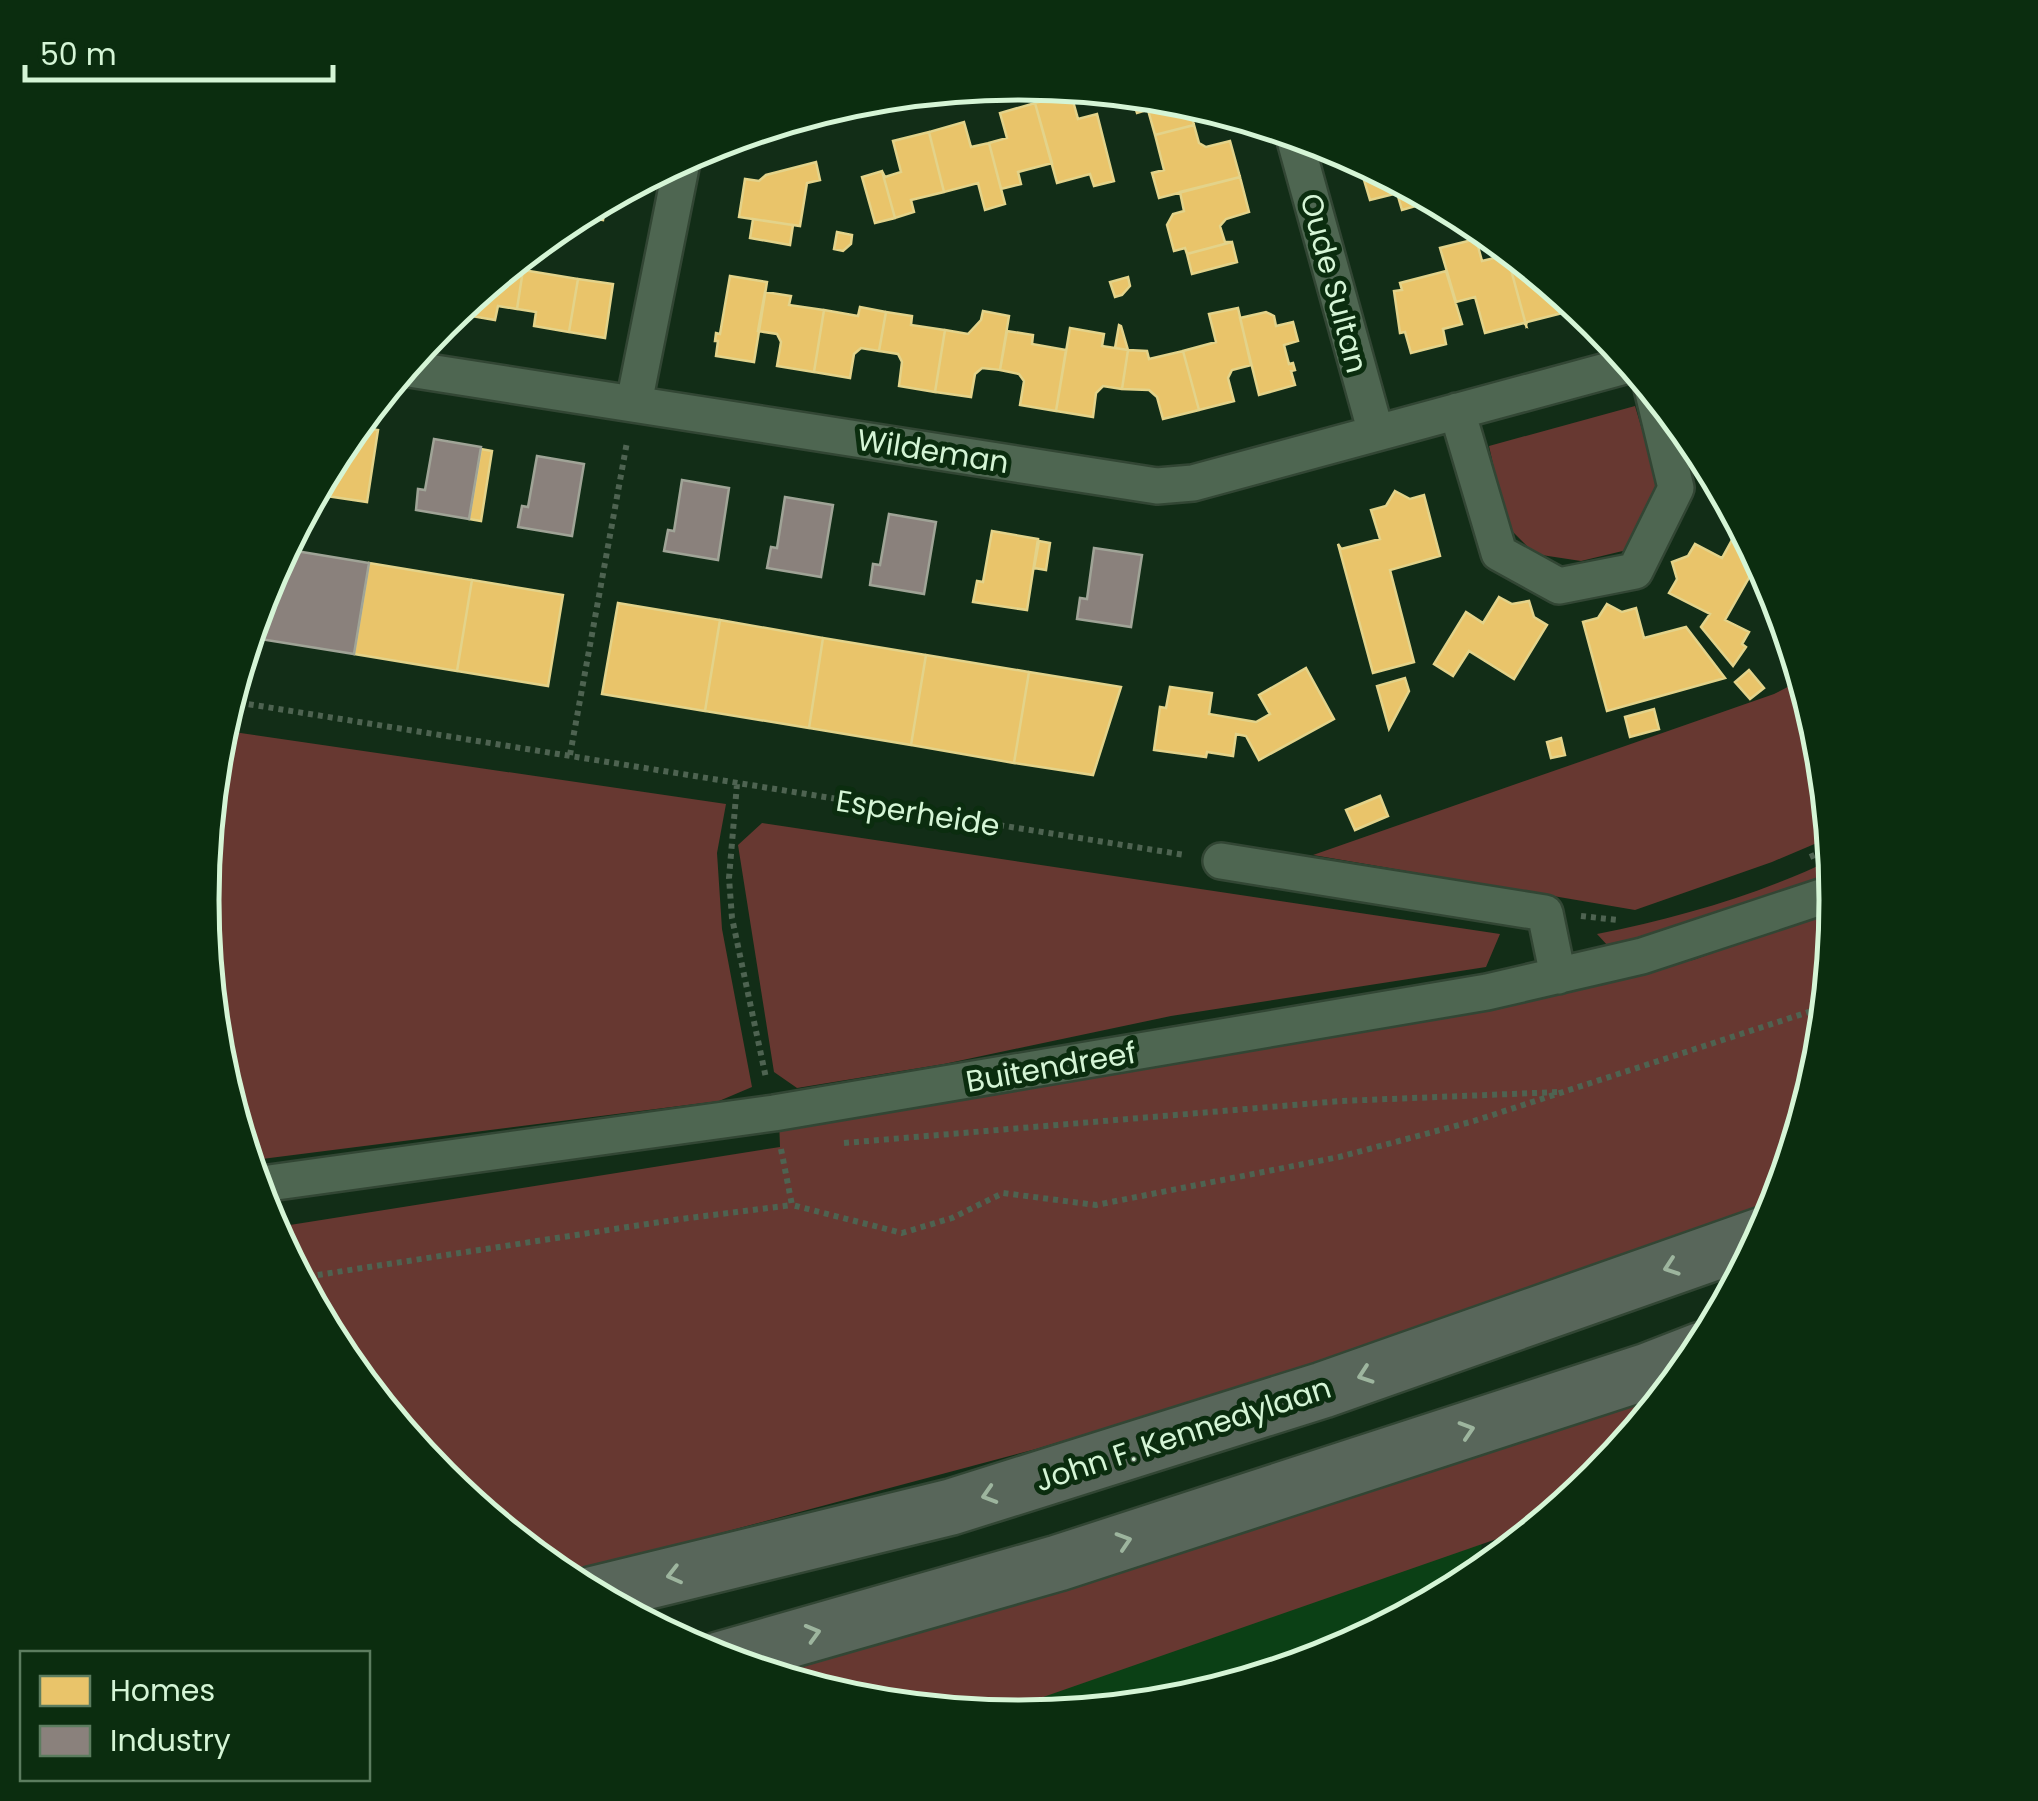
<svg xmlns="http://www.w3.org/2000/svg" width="2038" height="1801" font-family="Poppins,sans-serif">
<rect width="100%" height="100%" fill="#122d17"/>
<path fill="#0b4015" d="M1485,1522l-8,56 -4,3 -141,75 -154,47 -159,15 -157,-15z"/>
<path fill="#673831" d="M1635,406l22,74 -3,28 -23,41 -50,12 -46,-7 -28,-28 -18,-80z
M1803,679l18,62 10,96 -59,25 -137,48 -322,-55 461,-161z
M220,730l506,74 -9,49 5,76 30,158 -33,14 -472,60 -30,-101 -16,-160z
M762,823l738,111 -14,33 -315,49 -227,48 -147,24 -23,-16 -36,-227z
M1833,859l2,19 -226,69 -12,-13c81,-16 161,-39 236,-75z
M1836,909l-15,152 -43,140 -245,92 -269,87 -228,69 -477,127 -119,-98 -101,-124 -68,-126 509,-81 -1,-28 914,-159z
M1673,1386l-76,93 -63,52v-5l-545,190 -130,-13 -110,-34 263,-71 322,-96z"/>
<path fill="#e9c46a" stroke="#e3d38a" stroke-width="2.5" d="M1071,94l7,25 19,-5 17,67 -20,5 -4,-12 -33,9 -22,-80z
M1131,94l23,2 3,11 -20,6z
M1154,96l38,6 -3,5 5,18 -39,10 -7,-25 9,-3z
M1035,103l17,60 -34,9 3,12 -20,5 -12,-46 18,-5 -7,-25z
M964,122l7,25 18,-4 16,61 -20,6 -7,-27 -34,9 -15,-60z
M1194,125l5,18 7,4 24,-6 10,36 -81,21 -7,-25 12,-3 -9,-35z
M929,132l15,60 -33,8 3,12 -19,6 -13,-47 3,6 16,-5 -8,-31z
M816,162l4,18 -13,3 -7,43 -61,-9 6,-38 14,2 7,-6z
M1373,167l41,22 -44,11 -9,-30z
M882,171l13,47 -20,5 -13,-46z
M1240,177l9,35 -23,7 -6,7 5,16h7l-45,12 -2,-6 -11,3 -7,-26 6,-11 11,-3 -4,-19z
M1414,189l6,3 3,12 -21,6 -5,-17z
M602,200l4,1 -3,19 -29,-5z
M753,219l40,6 -3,20 -40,-7z
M837,232l15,3 -1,9 -8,7 -9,-2z
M1476,239l6,22 25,-6 19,70 -2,-2 -39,10 -10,-36 -19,5 -16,-54z
M1232,242l5,20 -45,12 -5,-20z
M1513,253l47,39 6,20 -39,10 -1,3 -19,-70z
M508,267l15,3 -6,39 -19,-3 -3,14 -35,-6 1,-9z
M523,270l55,9 -9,53 -35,-6 2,-14 -19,-3z
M1446,271l16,53 -19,5 3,15 -35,9 -6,-21 -5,1 -6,-42 8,-1 -2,-7z
M730,276l37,6 -13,80 -38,-6 2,-15h-3l1,-8 4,1z
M1128,277l2,9 -8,9 -7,2 -5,-15z
M578,279l35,5 -8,54 -36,-6z
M765,292l26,4 -2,9 35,5 -10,62 -37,-6 4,-24 -4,-8 -19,-3z
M860,307l26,5 -7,39 -18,-3 -7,6 -4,24 -36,-6 10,-62 34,6z
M1238,308l13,57 -19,5 -4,8 6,23 -35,9 -16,-59 33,-9 -7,-28z
M983,311l26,5 -9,54 -18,-2 -7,6 -4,23 -36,-5 10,-62 23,4 13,-14z
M886,312l26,4 -1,9 34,5 -10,62 -36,-6 3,-24 -4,-8 -19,-3z
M1266,312l8,4 2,10 17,-4 5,19 -14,4 5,19 4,-1 2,7 -4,1 4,14 -36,10 -19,-77z
M1119,325l2,1 7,24 -13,-2z
M1070,328l34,6 -2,12 26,4 -6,39 -19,-3 -7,7 -3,24 -37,-6z
M1007,331l26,4 -1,9 34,6 -10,61 -36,-6 4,-24 -5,-7 -19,-4z
M1128,350l19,1 2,8 34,-8 16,59 -36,9 -6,-22 -8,-7 -27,-1z
M355,427l23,3 -11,72 -54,-8 26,-48z
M481,449l11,2 -11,70 -12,-2z
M1395,491l15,8 14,-4 16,61 -50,14 24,92 -41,11 -35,-129 3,5 39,-10 -9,-29 15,-4z
M992,531l46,8 -11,71 -54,-8 4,-21 6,1z
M1732,540l25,14 8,16 -6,11 -9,-5 -25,44 24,12 -7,12 4,3 -13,19 -32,-39 9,-13 -41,-21 8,-14 -5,-17 16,-6 7,-12 27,14z
M1039,541l11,2 -4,27 -12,-2z
M369,563l103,17 -15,91 -103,-17z
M472,580l91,15 -15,91 -91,-15z
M1499,597l13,7 17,-3 5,16 13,8 -33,54 -45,-28 -16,25 -19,-12 32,-52 17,11z
M618,603l102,17 -15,91 -103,-17z
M1607,604l15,8 14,-4 8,30 42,-11 39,51 -118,33 -24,-89 15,-4z
M720,620l103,18 -14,90 -104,-17z
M823,638l103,17 -15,90 -102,-17z
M926,655l103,17 -15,91 -103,-18z
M1306,668l28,51 -75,41 -13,-24 -10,-2 -3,22 -26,-4 -1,5 -52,-7 6,-43 6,1 4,-21 42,6 -3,21 47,8 14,-8 -11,-19z
M1749,670l15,18 -14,11 -15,-17z
M1029,672l92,15 -28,88 -79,-12z
M1405,678l4,13 -20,38 -12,-43z
M1654,709l5,20 -29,8 -5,-20z
M1561,738l4,17 -14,3 -4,-16z
M1380,796l8,20 -33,14 -9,-20z"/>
<path fill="#8a817c" stroke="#a0a497" stroke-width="2.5" d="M434,439l47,8 -12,72 -53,-9 2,-21 7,1z
M537,456l47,8 -12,72 -54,-9 4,-21 6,1z
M682,480l47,8 -11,72 -54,-9 4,-21 6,1z
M785,497l48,8 -12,72 -54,-9 4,-21 6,1z
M889,514l47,8 -12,72 -54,-9 3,-21 7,1z
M1094,548l48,7 -11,72 -54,-8 3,-21 7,1z
M284,549l85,14 -15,91 -106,-17 15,-50z"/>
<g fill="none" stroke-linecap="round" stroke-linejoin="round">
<defs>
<path id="minor" d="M1293,133l83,300
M403,368l754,118 36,-3 439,-119
M634,403l49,-246
M1457,411l42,142 60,33 76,-15 41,-83 -24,-100
M1221,861l324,52 13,63
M255,1185l519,-72 713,-121 155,-36 194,-64"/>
<path id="trunk" d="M591,1595l360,-88 372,-117 440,-155
M719,1660l339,-97 590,-192 54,-21"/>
</defs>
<use href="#minor" stroke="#324634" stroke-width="40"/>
<use href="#trunk" stroke="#324634" stroke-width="60"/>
<path stroke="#4e6351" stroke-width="6" stroke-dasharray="5 5" stroke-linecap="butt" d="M229,701l956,154
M570,755l57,-313
M737,784l-8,94 3,40 34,160
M1810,857l22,-10
M1581,916l37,4
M844,1143l497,-42 218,-9
M781,1149l11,56 110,28 50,-15 51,-25 93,12 243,-48 135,-36 353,-115
M298,1278l375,-58 119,-15"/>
<use href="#minor" stroke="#4e6651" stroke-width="35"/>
<use href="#trunk" stroke="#58665a" stroke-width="55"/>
</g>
<defs><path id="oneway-chevron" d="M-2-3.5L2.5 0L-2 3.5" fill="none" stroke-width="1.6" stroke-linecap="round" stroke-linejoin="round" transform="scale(2.5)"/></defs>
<g stroke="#9db59e">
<use href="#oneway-chevron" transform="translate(1671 1267) rotate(161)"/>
<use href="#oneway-chevron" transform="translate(1365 1375) rotate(161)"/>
<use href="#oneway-chevron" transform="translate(1467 1430) rotate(-18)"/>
<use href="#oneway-chevron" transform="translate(989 1495) rotate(163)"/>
<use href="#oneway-chevron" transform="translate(1124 1541) rotate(-18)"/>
<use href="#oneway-chevron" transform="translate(674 1575) rotate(166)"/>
<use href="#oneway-chevron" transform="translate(813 1633) rotate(-16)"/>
</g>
<g text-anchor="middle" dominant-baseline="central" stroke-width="10" stroke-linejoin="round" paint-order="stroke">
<g font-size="30" fill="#d5f5d6" stroke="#0b2d0f">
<text transform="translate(1334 283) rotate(75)">Oude Sultan</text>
<text transform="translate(933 451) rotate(9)">Wildeman</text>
<text transform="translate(918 813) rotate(9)">Esperheide</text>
<text transform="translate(1051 1067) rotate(-10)">Buitendreef</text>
<text transform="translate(1183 1434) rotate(-18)">John F. Kennedylaan</text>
</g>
</g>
<path d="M0 0H2038V1801H0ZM219 900a800 800 0 1 1 1600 0a800 800 0 1 1-1600 0Z" fill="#0b2d0f" fill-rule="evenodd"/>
<path fill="none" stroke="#d5f5d6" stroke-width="5" d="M219 900a800 800 0 1 1 1600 0a800 800 0 1 1-1600 0Z"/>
<rect x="20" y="1651" width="350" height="130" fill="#0b2d0f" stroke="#5c7d5f" stroke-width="2.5"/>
<rect x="40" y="1676" width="50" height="30" fill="#e9c46a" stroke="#5c7d5f" stroke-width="2.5"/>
<text x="110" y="1701" font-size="30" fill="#d5f5d6">Homes</text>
<rect x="40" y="1726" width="50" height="30" fill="#8a817c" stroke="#5c7d5f" stroke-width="2.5"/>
<text x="110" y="1751" font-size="30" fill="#d5f5d6">Industry</text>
<path d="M25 65v15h308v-15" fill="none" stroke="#d5f5d6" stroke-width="5"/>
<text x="40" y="65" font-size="30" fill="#d5f5d6" stroke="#0b2d0f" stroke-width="8" paint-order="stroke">50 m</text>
</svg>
